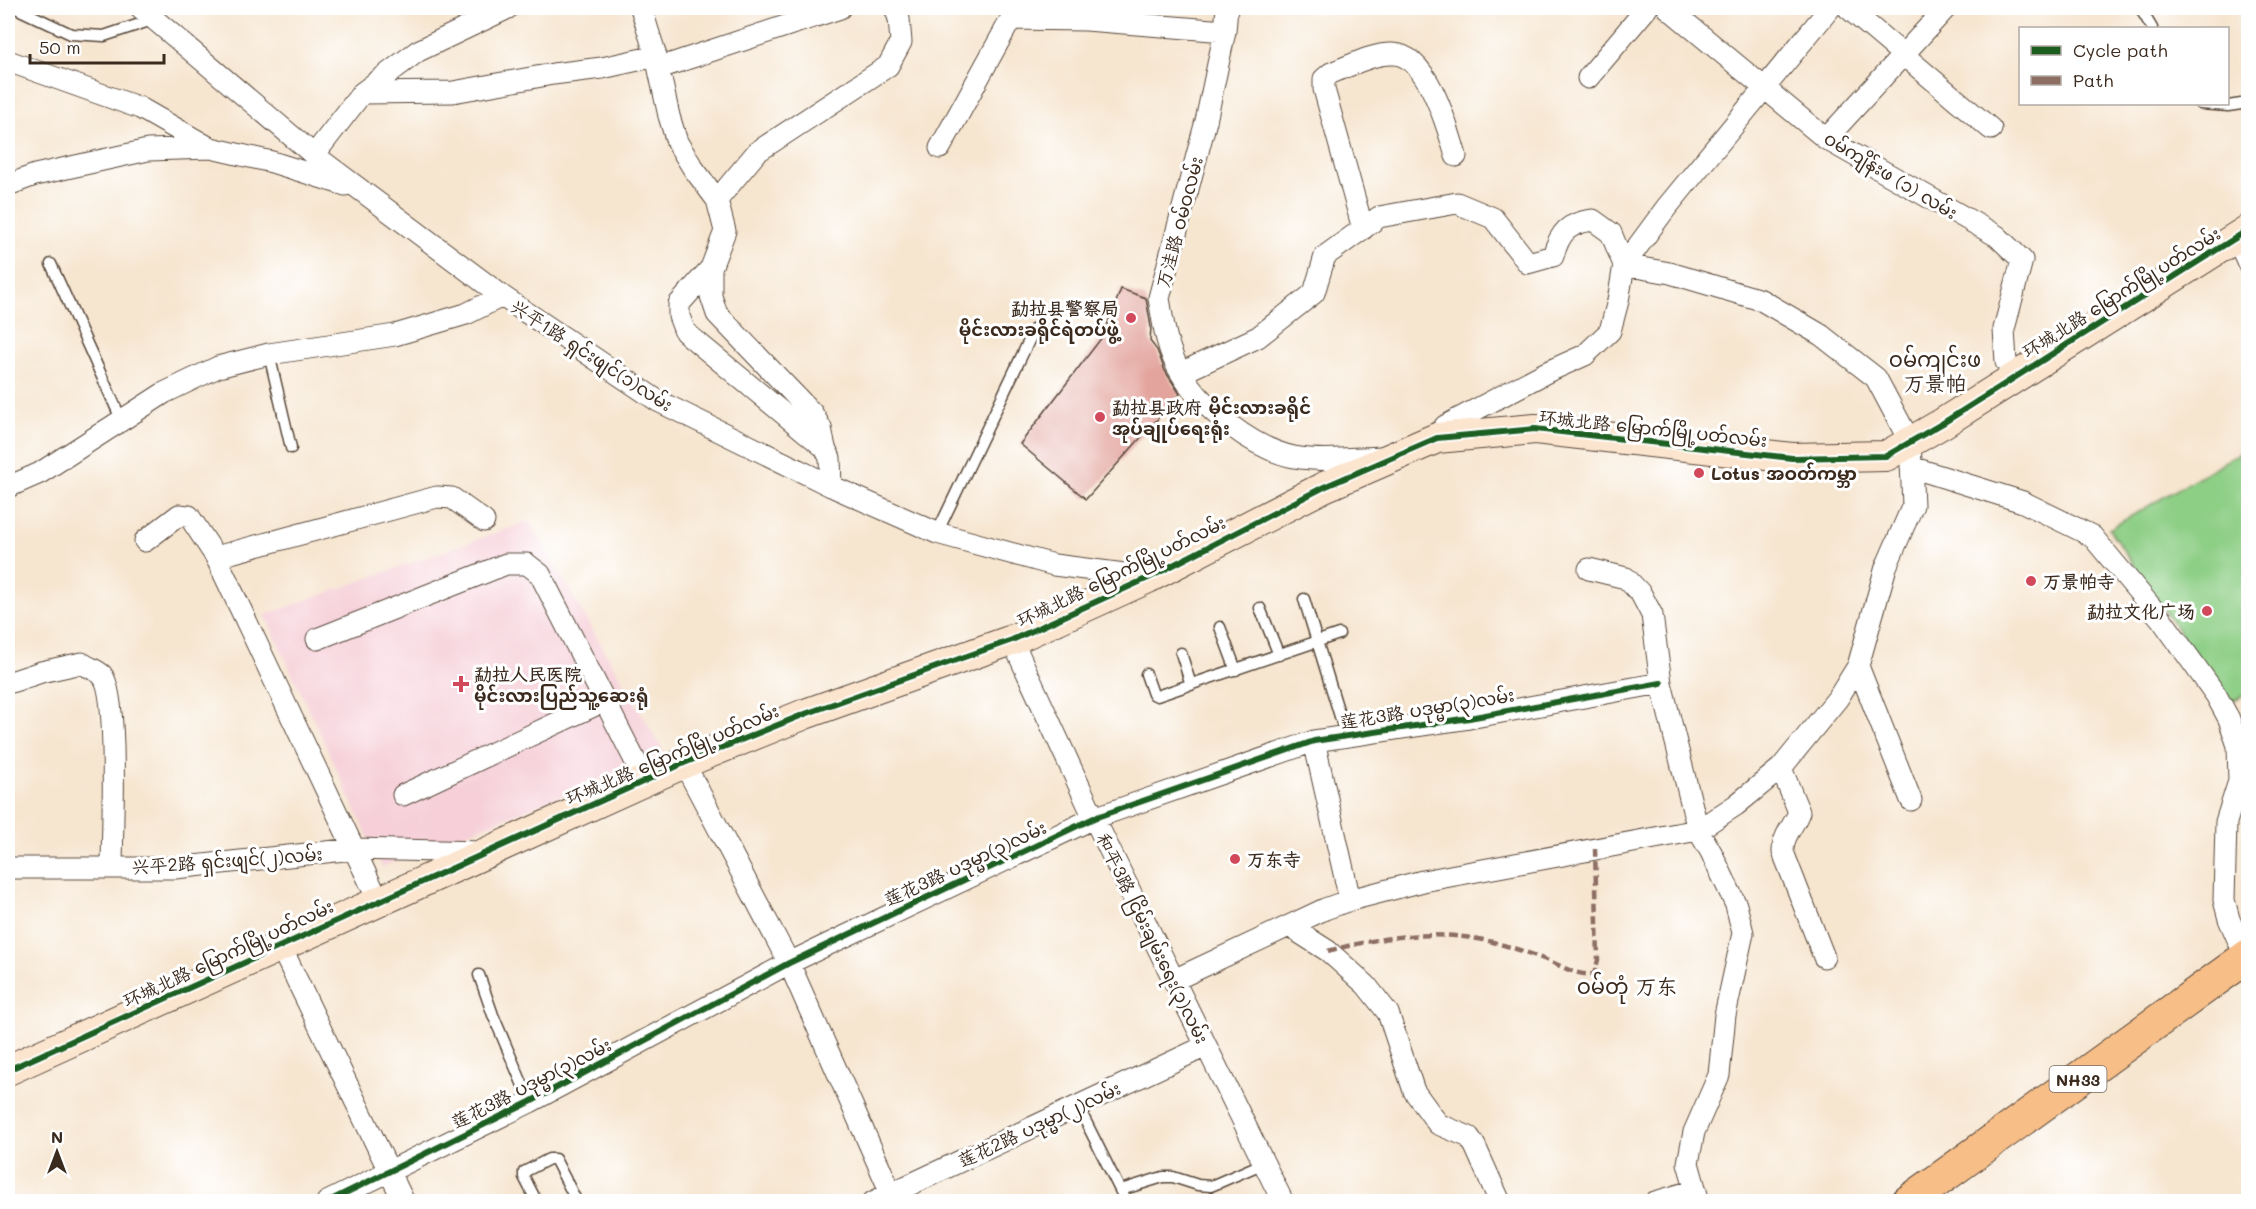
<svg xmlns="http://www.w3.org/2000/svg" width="2256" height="1209" font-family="Mali,'LXGW WenKai TC','Noto Sans Myanmar',sans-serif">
<rect width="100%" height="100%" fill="#fff"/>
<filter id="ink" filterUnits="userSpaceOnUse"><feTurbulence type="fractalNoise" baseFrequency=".0167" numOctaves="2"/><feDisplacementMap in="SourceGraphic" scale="12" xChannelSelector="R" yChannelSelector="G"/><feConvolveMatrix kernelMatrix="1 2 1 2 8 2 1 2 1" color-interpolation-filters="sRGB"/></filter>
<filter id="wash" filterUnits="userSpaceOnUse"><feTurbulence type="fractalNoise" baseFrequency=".008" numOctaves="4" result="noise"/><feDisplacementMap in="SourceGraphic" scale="24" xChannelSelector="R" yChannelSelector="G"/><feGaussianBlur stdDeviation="1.35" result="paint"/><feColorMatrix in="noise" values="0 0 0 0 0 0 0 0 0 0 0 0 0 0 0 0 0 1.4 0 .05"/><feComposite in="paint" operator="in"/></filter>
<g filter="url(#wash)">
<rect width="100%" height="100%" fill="#f6e5cf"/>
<path fill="#f6cfd8" d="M529,521l136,233 -283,113 -117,-252z"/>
<path fill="#8ecf86" stroke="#647c52" stroke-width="1.5" d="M2248,448v245l-20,10 -119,-174z"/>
<g id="blocks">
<path fill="#e3a49d" d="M1121,289l25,9 5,29 -1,14 7,9 8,21 15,23 -94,105 -66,-55 83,-108z"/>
</g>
</g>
<g filter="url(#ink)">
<use href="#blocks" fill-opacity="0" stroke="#574639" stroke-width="1.5"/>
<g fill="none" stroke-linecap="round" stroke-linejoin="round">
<defs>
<path id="lane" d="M16,8l55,26 33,2 51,-17
M2140,8l12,20
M2200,104l28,2 20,-3
M51,264l71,157
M269,354l22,94
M937,533l98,-205
M1304,599l42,137
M1260,608l19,47
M1220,627l16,43
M1181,653l10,32
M1146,674l7,20 4,2 182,-62
M479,975l14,40 37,87
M1078,1106l48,96
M1121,1190l42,-13h10l25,8 13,1 53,-23
M537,1202l-13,-25v-5l25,-13h6l22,43"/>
<path id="street" d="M141,8l173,147 188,141 156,105 173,85 106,47 117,32 94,12
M641,8l15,48
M1227,8l-2,23 -19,90 -47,177c4,25 8,53 22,75 21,35 72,76 113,84 28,5 59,1 87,0
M1668,8l158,131 171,97 25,24 -18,69 2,33 10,14
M1848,8l143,121
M1011,19l75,1 139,11
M8,61l132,47 70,40
M659,68l181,-60
M1588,78l59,-70
M362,93l91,-1 100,-18 49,-6 54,-12 13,60 8,26 16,26 24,32 8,31 -14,37 -32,36v12l6,16 140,116 5,10 1,28
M1826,139l120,-131
M940,148l71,-129v-11
M314,155l48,-62 56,-42 90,-43
M8,185l27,-10 113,-25 63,-2 61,14 73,23
M717,200l40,-48 131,-86 13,-24 -2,-23 -4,-11
M1363,229l-39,-140v-10l7,-6c19,-7 42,-20 62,-19 35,0 55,75 63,102
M2236,236l12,27
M711,268v28l6,18 95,99 9,15 4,20
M1181,373l77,-36 56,-44 11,-37 54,-39 78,-14 36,15 35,45 25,-7c7,-24 15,-33 40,-36l18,13 13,32 42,-57 164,-200
M1437,438l8,-12 102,-54 38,-17 25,-24 8,-30 6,-36 46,8 91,27 60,35 55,43 34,64 3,63 -27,62 -28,99 -20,32 -57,70 -45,37 -38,25 13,22 25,53 7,28 -18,82 -6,60 -25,57 -6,31 11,39
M1911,467l112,35 69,34 70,84 54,75 13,24 9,27 1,35 -13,41 -2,78 5,19 17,39
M8,487l32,-14 124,-80 54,-26 51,-13 126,-19 71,-21 36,-18
M145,541l34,-26 10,1 27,41 138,292 129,3
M216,557l221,-60 15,1 32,23
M317,639l189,-75h21l13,10 105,206
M1012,640l82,178 189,384
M1858,666l53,134
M8,683l33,-11 41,-9c5,4 15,7 20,12 17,19 10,161 10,193
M1314,741l36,159
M684,763l105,200 106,239
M1781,768l18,44c-6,16 -16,22 -16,40l41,105
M403,795l201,-94
M8,868h167l179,-19 24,51
M1289,926l39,25 38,34 22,28 26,78 24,33 31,13 6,9 25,56
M280,945l124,257
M1174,980l151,-71 25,-9 73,-19 275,-51 -37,-147 -9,-68 -11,-21 -15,-16 -37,-9
M327,1202l203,-100 259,-139 305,-145 220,-77 155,-23 192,-35
M873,1202l333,-156
M1655,1202l41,-12"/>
<path id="secondary" d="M8,1070l676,-307 121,-49 207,-74 136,-62 176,-91 113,-49 98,-9 257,29 94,-2 57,-33 305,-193"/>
<path id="highway" d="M1908,1202l340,-246"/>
</defs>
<use href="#lane" stroke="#574639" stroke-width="13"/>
<use href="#street" stroke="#574639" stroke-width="23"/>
<use href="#secondary" stroke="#574639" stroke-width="32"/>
<use href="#highway" stroke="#574639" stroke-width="35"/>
<use href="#lane" stroke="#fff" stroke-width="10"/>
<use href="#street" stroke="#fff" stroke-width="21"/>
<use href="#secondary" stroke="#fce5cf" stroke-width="30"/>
<use href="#highway" stroke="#f7be88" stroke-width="33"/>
<path stroke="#8d6e63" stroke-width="4.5" stroke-dasharray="9 4.5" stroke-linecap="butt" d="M1328,951c55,-15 109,-22 165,-9 18,5 37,11 53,18 17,6 29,16 48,14l4,-14 -3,-111"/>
<defs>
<path id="cycleway" d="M8,1070l676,-307 121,-49 207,-74 136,-62 176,-91 113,-49 98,-9 257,29 94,-2 57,-33 305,-193
M327,1202l203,-100 259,-139 305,-145 220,-77 155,-23 192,-35"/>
</defs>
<use href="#cycleway" stroke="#fff" stroke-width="10"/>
<use href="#cycleway" stroke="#1b5e20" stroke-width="6"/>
</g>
</g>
<g fill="#d1495b" stroke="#fff" stroke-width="2">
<circle cx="1131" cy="318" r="6"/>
<circle cx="1100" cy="417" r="6"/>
<circle cx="1699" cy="473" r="6"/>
<circle cx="2031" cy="581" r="6"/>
<circle cx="2207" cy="611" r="6"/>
<path d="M458 675h6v6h6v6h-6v6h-6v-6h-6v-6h6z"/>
<circle cx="1235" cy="859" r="6"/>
</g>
<g text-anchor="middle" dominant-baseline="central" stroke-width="6" stroke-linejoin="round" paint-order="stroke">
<rect fill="#fff" stroke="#766a62" stroke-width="1.5" x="2049.5" y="1066" width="57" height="26" rx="4.5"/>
<g font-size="16" font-weight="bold" fill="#3b2a1e">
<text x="2078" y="1079">NH33</text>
</g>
<g font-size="18" fill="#3b2a1e" stroke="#fff">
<text transform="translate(1891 175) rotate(31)">ဝမ်ကျိန်းဖ (၁) လမ်း</text>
<text transform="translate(1179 222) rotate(-75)">万洼路 ဝမ်ဝလမ်း</text>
<text transform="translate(2121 292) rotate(-32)">环城北路 မြောက်မြို့ပတ်လမ်း</text>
<text transform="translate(592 355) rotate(33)">兴平1路 ရှင်းဖျင်(၁)လမ်း</text>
<text transform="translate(1653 428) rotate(6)">环城北路 မြောက်မြို့ပတ်လမ်း</text>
<text transform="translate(1121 571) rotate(-26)">环城北路 မြောက်မြို့ပတ်လမ်း</text>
<text transform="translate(1427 708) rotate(-9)">莲花3路 ပဒုမ္မာ(၃)လမ်း</text>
<text transform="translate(672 754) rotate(-23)">环城北路 မြောက်မြို့ပတ်လမ်း</text>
<text transform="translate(227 860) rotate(-4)">兴平2路 ရှင်းဖျင်(၂)လမ်း</text>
<text transform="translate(965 863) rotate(-25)">莲花3路 ပဒုမ္မာ(၃)လမ်း</text>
<text transform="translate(1153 938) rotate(64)">和平3路 ငြိမ်းချမ်းရေး(၃)လမ်း</text>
<text transform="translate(228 953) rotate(-25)">环城北路 မြောက်မြို့ပတ်လမ်း</text>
<text transform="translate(531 1083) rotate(-27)">莲花3路 ပဒုမ္မာ(၃)လမ်း</text>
<text transform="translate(1039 1124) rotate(-25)">莲花2路 ပဒုမ္မာ(၂)လမ်း</text>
</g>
<g font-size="18" font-weight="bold" fill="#3b2a1e" stroke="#fff" text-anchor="start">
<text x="1119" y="308" text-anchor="end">勐拉县警察局<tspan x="1119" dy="21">မိုင်းလားခရိုင်ရဲတပ်ဖွဲ့</tspan></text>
<text x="1112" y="407">勐拉县政府 မိုင်းလားခရိုင်<tspan x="1112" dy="21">အုပ်ချုပ်ရေးရုံး</tspan></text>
<text x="1711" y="473">Lotus အဝတ်ကမ္ဘာ</text>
<text x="2043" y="581">万景帕寺</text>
<text x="2195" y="611" text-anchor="end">勐拉文化广场</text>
<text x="474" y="674">勐拉人民医院<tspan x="474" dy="21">မိုင်းလားပြည်သူ့ဆေးရုံ</tspan></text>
<text x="1247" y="859">万东寺</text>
</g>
<g font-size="21" fill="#3b2a1e" stroke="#fff">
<text x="1935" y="358">ဝမ်ကျင်းဖ<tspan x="1935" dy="24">万景帕</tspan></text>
<text x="1627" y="985">ဝမ်တုံ 万东</text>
</g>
</g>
<rect width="2256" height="1209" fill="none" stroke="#fff" stroke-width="30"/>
<rect x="2019" y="27" width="210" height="78" fill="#ffffff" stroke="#b1aaa5" stroke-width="1.5"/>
<rect x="2031" y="46" width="30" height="9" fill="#1b5e20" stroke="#b1aaa5" stroke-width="1.5"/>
<text x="2073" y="57" font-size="18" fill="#3b2a1e">Cycle path</text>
<rect x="2031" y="76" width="30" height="9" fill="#8d6e63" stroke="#b1aaa5" stroke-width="1.5"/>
<text x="2073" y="87" font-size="18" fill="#3b2a1e">Path</text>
<g transform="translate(57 1152)" stroke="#ffffff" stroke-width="4.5" paint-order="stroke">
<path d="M0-4.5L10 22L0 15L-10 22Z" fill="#3b2a1e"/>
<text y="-9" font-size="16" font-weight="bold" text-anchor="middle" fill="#3b2a1e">N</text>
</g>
<path d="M30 54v9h134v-9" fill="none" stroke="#3b2a1e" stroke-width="3"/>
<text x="39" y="54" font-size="18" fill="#3b2a1e" stroke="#ffffff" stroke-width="4.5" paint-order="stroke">50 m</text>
</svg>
